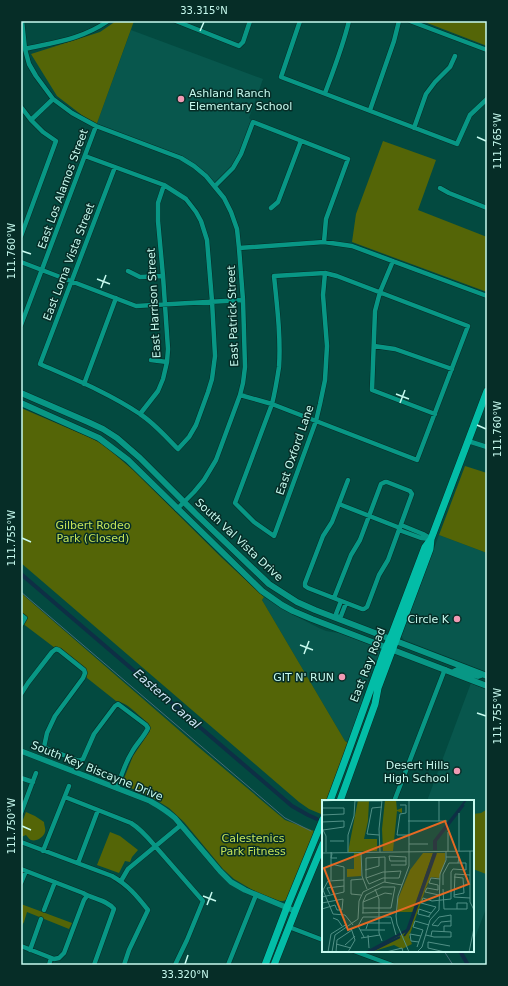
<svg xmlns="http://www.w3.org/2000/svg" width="508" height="986" font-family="'DejaVu Sans',sans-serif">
<rect width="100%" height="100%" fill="#034a40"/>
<path fill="#08574d" d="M131,30l132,49 -14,39 4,4 -20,46 -18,18 -34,-28 -85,-32z
M439,535l48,18v119l-83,-32 -2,-3v-2z
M264,597l18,12 37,19 7,3 13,2 38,14 2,3 1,4 -16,34 -2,14 -14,41 -3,-2 -83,-141z
M471,683l16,7v216l-14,37v-142h-46z"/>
<path fill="#546507" d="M116,21h18l-38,105 -39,-30 -26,-42 69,-22z
M422,21h65v25z
M383,141l53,19 -18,50 69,27v55l-135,-50 4,-28z
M21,408l70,30 11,6 10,8 21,18 89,88 42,39 -2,3 83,141 3,2 -22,58h-3v7l-2,6 -12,-5 -10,-7 -278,-239z
M465,466l22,7v80l-48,-18z
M21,593l175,152 89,75 29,11 -5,15 -23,54 -3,1h-3l-24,-9 -22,-13 -11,-10 -39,-47 -15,-14 -16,-10 -29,-13 -1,-4 10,-25 17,-25 -1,-7c-9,-7 -22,-22 -33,-23l-29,-23 -3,-8 -62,-47 3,-5 -4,-3z
M486,810h1v60l-1,4 -13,-5v-55l8,-1z
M26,812l9,4 9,6c0,3 2,7 1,10 -1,5 -9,10 -14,8 -1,0 -4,-4 -5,-5l-5,2v-12z
M110,832l10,4 18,14 -6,7 -2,5 -5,-1 -6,12 -22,-8z
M21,904l51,19 -3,6 -42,-17 -3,10 -3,5z"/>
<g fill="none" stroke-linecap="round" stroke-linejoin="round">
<path stroke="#466c78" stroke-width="1" d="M21,592l264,226 26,13
M444,951l9,14"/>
<path stroke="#0e2f45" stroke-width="4" d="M21,574l271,232 16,9 9,4
M460,951l8,14"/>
<defs>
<path id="minor" d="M22,21l3,28 4,15 7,12 17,23 19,14 24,13 85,32 13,8 12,10 18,22 7,14 6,17 2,19 4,52 2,67 -2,16 -3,12 -24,65 -12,20 -10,12 -17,17
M176,21l63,25 4,-4 7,-21
M300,21l-19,56 176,67 13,-29 17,-16
M410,21l77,29
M25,49c31,-7 57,-10 83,-28
M325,93c9,-24 18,-47 24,-72
M21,107l10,13 12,12 13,9 -35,95
M370,110l24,-69 5,-20
M31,120l22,-21
M414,128l12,-34 9,-12 15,-15 5,-11
M85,156l79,29 22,14 10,13 5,9 6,19 5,61 3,55 -3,23 -4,13 -12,33 -7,12 -11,12c-12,-12 -24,-26 -38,-35 -31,-21 -66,-35 -100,-50l75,-197
M215,186l18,-18 8,-14 12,-32 95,37 -22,60 -2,23
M440,188l9,5 38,15
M271,208l7,-6 23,-61
M239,248l85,-6 28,4 135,50
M393,261l-13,31 -5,19 -3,79 63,24
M21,262l115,44 107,-6
M128,271l12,6 23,-1
M21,325l75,-199
M374,346l21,3 57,20
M151,360l16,2
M84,384l32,-86
M240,395l32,9 145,56 51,-134 -131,-50 -12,-3 -51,3c3,29 7,62 5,91 -2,13 -4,25 -7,37l-37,99 19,19 20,14 42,-115 4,-17 5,-24 2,-34 -4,-51 2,-22
M140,414l18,-23 5,-12 4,-17 1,-13 -5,-73 -5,-55v-18l6,-18
M468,441l19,6
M339,504l61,24
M401,525l22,9 7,4
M399,530l22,8 10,1
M334,598l17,-43 9,-15 21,-56 4,-2h2l23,9 2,3 -24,66 -9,15 -12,32 -3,2h-2l-54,-21 -3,-2v-3l18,-47 9,-14 16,-42
M21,615l4,3 -4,7
M337,618l4,-2 5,-13
M337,618l-1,-4 5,-13
M21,694l7,-11 24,-31 4,-3 3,1 25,20 1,3 -2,5 -28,38 -8,17 -3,14 4,2 31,12 4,-2 11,-25 21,-28 3,-2 28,21 2,3c-4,9 -12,16 -16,24 -7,11 -11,24 -15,36
M21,778l12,4
M65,797l66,26c13,8 20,19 31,31 13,15 27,31 41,47l-16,39 -12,25
M395,799l50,-130
M21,813l15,-40
M21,842l91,34c16,9 25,20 36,34l-19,40 -5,15
M43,851l26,-65
M78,863l20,-53
M21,869l62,24c10,6 24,7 31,16l-20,56
M121,881l7,-12 53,-44
M21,883l5,-12
M44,910l11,-28
M289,927l34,13
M21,946l33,13 5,-1 5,-5 20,-53 3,-4
M30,950l11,-31
M354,951l38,14
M49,965l2,-7
M228,965l28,-70"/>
<path id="tertiary" d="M21,751l129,50c9,5 17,10 25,17l45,53 11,11 14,8 50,21"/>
<path id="secondary" d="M21,393l67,29 15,7 14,9 23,20 56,56 73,70 28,18 18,8 172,66
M21,403l78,35 29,22 134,131 20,14 11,6 19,8 175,67
M455,671l3,-1 20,6 3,-1"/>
<path id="primary" d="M330,801l17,-46 37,-103 8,-18 33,-87 6,-8
M340,801l35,-97 3,-16 52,-139 1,-10 56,-148
M265,965l22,-58 36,-88
M274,965l24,-61 25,-60"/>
</defs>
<use href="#minor" stroke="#062d27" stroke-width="5.5"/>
<use href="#tertiary" stroke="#062d27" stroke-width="6"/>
<use href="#secondary" stroke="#062d27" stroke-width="7"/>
<use href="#primary" stroke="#062d27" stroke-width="8"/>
<use href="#minor" stroke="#089785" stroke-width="4.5"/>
<use href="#tertiary" stroke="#089785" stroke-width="5.5"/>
<use href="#secondary" stroke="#089785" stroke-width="6"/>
<use href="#primary" stroke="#03bda7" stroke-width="7"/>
</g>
<path fill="none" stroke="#c7faef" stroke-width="1.5" d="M200,31l4,-9M477,137l9,4M22,251l9,3M97,279l13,5M101,288l5,-13M396,394l13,5M400,403l5,-13M477,425l9,4M22,538l9,4M300,645l13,5M304,654l5,-13M477,713l9,3M22,826l9,4M203,896l13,5M207,905l5,-13M185,964l3,-9"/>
<g fill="#f09ab4" stroke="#062d27" stroke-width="1.5">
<circle cx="181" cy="99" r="4"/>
<circle cx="457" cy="619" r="4"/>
<circle cx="342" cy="677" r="4"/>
<circle cx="457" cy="771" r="4"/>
</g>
<g text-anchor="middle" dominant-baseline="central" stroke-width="3" stroke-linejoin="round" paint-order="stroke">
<g font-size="11" fill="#c7faef" stroke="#062d27" text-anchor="end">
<text x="189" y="93" text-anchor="start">Ashland Ranch<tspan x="189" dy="13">Elementary School</tspan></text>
<text x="449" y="619">Circle K</text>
<text x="334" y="677">GIT N' RUN</text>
<text x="449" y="765">Desert Hills<tspan x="449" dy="13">High School</tspan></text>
</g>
<g font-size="11" fill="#c7faef" stroke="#062d27">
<text transform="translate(63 189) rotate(-70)">East Los Alamos Street</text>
<text transform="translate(69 262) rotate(-69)">East Loma Vista Street</text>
<text transform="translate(154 303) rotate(-93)">East Harrison Street</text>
<text transform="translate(233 316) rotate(-92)">East Patrick Street</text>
<text transform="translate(295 450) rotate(-71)">East Oxford Lane</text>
<text transform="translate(239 540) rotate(43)">South Val Vista Drive</text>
<text transform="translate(368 665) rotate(-69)">East Ray Road</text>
<text transform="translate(97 771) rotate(22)">South Key Biscayne Drive</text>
</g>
<g font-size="11" fill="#c5e357" stroke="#062d27">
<text x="93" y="525">Gilbert Rodeo<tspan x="93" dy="13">Park (Closed)</tspan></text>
<text x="253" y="838">Calestenics<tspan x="253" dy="13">Park Fitness</tspan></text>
</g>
<g font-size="12" font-style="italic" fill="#cce3f4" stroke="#062d27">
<text transform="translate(167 699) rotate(41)">Eastern Canal</text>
</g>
</g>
<g transform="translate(322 800)">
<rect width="152" height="152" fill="#034a40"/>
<path d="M36,0l11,1 -1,20 -4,18h13v12l-29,1zM63,0h11l1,10 5,-2v5l-5,-2 -4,40h-10l-1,-22zM32,53h7v23l-14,1v-8h7zM101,53h10l-20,59h-16l1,-13 12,-29zM113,53h10v9l-6,16 -8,-1 -5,11 -17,49 3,7 -10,5 -8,-4 -23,7 37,-21z" fill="#546507"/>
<path fill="none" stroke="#0e2f45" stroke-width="2" d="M112,50v-9l32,-41M114,50v-9l28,-36M82,136l5,-7 27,-76M45,152l40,-22 27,-77M48,152l30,-15"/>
<path fill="none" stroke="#519086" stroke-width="1" d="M87,0v66l-11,30 -2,20 1,8 12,28M0,1l22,-1M33,1h27M78,5h6v8l-6,1 -3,21h12M0,8h22v6l-22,1M86,21h39M117,21v-21M0,22l22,-1v6l-21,3M0,28l4,8v16M126,32v19M57,35l-12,-1 5,-26 10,-1M8,41h14M87,44h19M137,51v-38M148,51v51l4,8M9,52l1,2 -1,4zM26,52v-17l6,-19 1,-16M39,52l1,24 5,13M58,52l-1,-23 3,-29M0,53l152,-2M124,57h13l-1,6M69,65h15v-8l-17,-1 1,5h16M43,70l14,-4v-9M44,78l17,-6h2l16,-1 -2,7h-16l-14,6 -3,-6v-20l19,-1v25M9,80v-22h6M6,81l-5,9 10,24 12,1 8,10M7,81l15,-1M53,89l4,10v34l3,8M121,89l1,20h23v-6h-10v6M8,94l-3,-6 17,-2M39,95l-10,-1v-14l12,-1M117,95l-14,-3 2,-4 11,2v-5l-9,-2 2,-5 9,1M132,95l10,-2 -1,-15 -9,-1M0,97l22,-5v-25l-13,-3M148,98l-16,-1 1,-23 15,1M41,102l22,-9 7,1M0,103l21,-4 -1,11h-5l-2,-5 -13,4M41,108h28l4,-21h-13l-16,8 -3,7v11M40,113l35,-1M106,117l8,-10 -15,-4 2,-5 9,3 19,-2v-27l2,-3 13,1v-7h-17l-6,11v11M108,117l-12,-3 1,-5 12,4M117,117l12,-2v11h-7v6M117,117l-7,8 6,1 3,-4 10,-1M11,118l5,2 4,6M44,129l2,-6h23M38,130h25M46,135l1,13M104,135l8,2h17v-5l-19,-1 -1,5M42,137l-6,-11 5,-9h28l5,18M39,138l19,-3M97,142l-8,-1 -1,-7 11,2M14,144l15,4M23,145l10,-9M95,147l6,-17 -10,-3 2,-6 14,4M6,152l3,-18 16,-10M10,152l3,-17 23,-16 1,-18 4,-9 21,-10 18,3M14,152l1,-12 15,-10M26,152l7,-12 -4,-12M64,152l16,-4 1,4M95,152l5,-5 8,-27 9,-10 1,-36 6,-14v-9M123,152l-17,-4v-6l22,4M147,152l5,-24"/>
<path fill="#e56923" fill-opacity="0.15" stroke="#e56923" stroke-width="2" d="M123,21l24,63 -121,46 -24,-62z"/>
<rect width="152" height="152" fill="none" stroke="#c7faef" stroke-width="2"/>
</g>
<rect width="508" height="986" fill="none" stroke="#062d27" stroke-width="44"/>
<rect x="22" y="22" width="464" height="942" fill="none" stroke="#c7faef" stroke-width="1.5"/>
<g font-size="10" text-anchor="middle" fill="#c7faef">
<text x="204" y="14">33.315°N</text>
<text transform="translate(497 141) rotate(-90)" y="4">111.765°W</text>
<text transform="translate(11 251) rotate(-90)" y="4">111.760°W</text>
<text transform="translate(497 429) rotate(-90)" y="4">111.760°W</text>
<text transform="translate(11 538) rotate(-90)" y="4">111.755°W</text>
<text transform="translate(497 716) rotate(-90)" y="4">111.755°W</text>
<text transform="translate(11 826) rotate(-90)" y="4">111.750°W</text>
<text x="185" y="978">33.320°N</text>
</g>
</svg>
